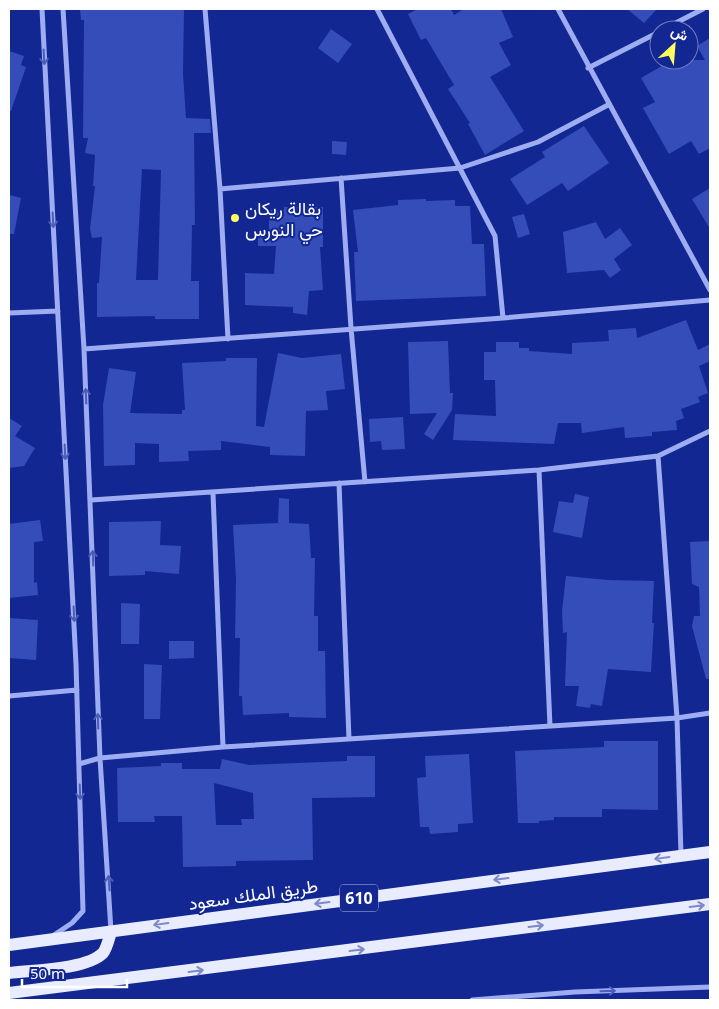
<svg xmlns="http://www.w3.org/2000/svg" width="719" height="1009" font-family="'Noto Sans',Vazirmatn,sans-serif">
<rect width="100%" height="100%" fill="#122792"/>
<path fill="#354db9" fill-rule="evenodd" d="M80,9h104l-1,65 3,44 24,1 1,14h-17l1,92h-3l-1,56h8v38h-44v-3l-58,1v-34h2l3,-46 -10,1 -2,-9 5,-43h-2l2,-31 -10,-2 3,-15h-5l1,-118h-3zM142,169l19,1 -3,110h-22z
M418,9h33l3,6 10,-6h37l12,28 -14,6 12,22 -21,12 34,54 -39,24 -17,-31 2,-1 -22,-34 6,-4 -28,-47 -5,2 -13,-26z
M627,9h30l-13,14z
M331,29l21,15 -14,19 -20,-15z
M710,38v110l-11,6 -8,-13 -22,13 -26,-46 12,-6 -14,-24 31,-18h33l-8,-14z
M9,51l15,5 -3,9 5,2 -15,44h-2z
M584,126l25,37 -41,28 -6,-8 -35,22 -17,-26 35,-22 -3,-5z
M332,141l15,1 -1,13 -14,-1z
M710,188v41l-18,-30z
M9,195l12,3 -7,36h-5z
M426,199v2l29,-1v6h15l2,38h12l2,52 -130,5 -2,-49h4l-5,-42 45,-5v-5z
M284,207h39v40h-3l3,43 -14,1 -2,24 -14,-2v-6l-48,-2v-32l29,1 2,-28h-18v-12h11v-24h15z
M524,214l6,20 -12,4 -6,-21z
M596,222l9,17 15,-11 12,17 -18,14 7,11 -11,8 -6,-8 -37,3 -4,-41z
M686,320l12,30 12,-6v17l-11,5 9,27 -10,4 2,5 -19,7 3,9 -8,3 1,9 -25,2v4l-27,2 -1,-11 -42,6 -1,-10h-23l-4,21 -101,-4 2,-26 41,2 -1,-36h-11v-28h12v-10h23v6h10v3l43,3v-11l37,-2 -1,-11 28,-2 1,10z
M448,341l2,52h3l-1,17 -19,30 -9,-6 13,-21 -27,1 -2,-72z
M278,353l24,5 39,-4 4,35 -19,2 2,19 -22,1 -1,45 -35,-1v-8l-49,-6v9l-33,1 1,10 -30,1v-18l-24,-1v22l-31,1 -1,-61 6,-37 27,4 -6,41 52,1v-4h3l-3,-47 44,-2v-3h31l-1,68 8,1z
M403,417l2,32 -23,1 -1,-9 -11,1 -1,-23z
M9,418l13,8 -7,10 20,12 -11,18 -15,2z
M575,494l14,3 -7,41 -29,-6 6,-31 14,2z
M279,498l10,1v24l20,1 2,34h4l-1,58h4v35h7l1,67 -37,-1v-4l-46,2 -1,-19h-3l1,-58h-5l1,-59 -3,-54 45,-2z
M40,520l3,21 -9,1v41l3,-1 1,13 -29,3v-74z
M161,521l-1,24 21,1 -2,28 -34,-3v4l-36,1v-54z
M710,541v138h-4l-14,-53 2,-10h6l-1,-29 -7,-3 -2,-42z
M566,576l42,4 46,1 -2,42h2l-3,49 -43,-3 -6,37 -11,-2 -1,4 -14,-2 3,-20h-14l2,-54 -4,1 -1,-22z
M121,603l19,1 -1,40h-18z
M9,618l29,2 -2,40 -27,-2z
M169,641h25v17l-25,1z
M144,664l18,1 -2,54h-16z
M604,741h54v69l-56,-1v8h-48v3l-15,1v2h-21l-3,-72 89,-4z
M469,754l4,69 -15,1v8l-28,2 -1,-7h-9l-3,-49 9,-1 -1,-21z
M347,756h28v41l-63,1 1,62 -77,1v5l-53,1 -1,-51h-28l1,6h-37l-1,-54 44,-2v-3h21v6h38l2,-10 27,6 98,-4zM214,783l39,10 1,26h-13l1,6h-26z"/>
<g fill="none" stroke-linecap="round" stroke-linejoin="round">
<path stroke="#9eadf2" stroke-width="5" d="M42,9l34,655 7,247 -11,12 -18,12
M63,9l21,340 16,409 11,173
M205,9l15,180 8,150
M377,9l118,227 8,82
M558,9l152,281
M662,30l41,-21
M588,68l71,-36
M341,178l10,150 14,154
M220,189l240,-21 78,-26 70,-37
M9,313l49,-2
M84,349l419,-31 207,-18
M658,456l19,262 4,137
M539,470l11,256
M339,483l10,256
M213,493l10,254
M91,500l448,-30 119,-14 52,-25
M9,696l68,-6
M79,764l21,-6 123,-11 454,-29 33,-5
M472,1000l103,-8 135,-5"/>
<path stroke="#e9ecff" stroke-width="12" d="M9,945l701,-93
M9,973c23,-3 77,-3 94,-20 4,-5 6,-15 8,-21
M9,993l701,-89"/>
</g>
<defs><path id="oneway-shaft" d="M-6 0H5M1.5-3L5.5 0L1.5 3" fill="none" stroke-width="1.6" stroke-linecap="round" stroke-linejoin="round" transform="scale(1.25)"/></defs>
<g stroke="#4a5db8">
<use href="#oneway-shaft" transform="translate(44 57) rotate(87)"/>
<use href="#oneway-shaft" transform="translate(53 220) rotate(87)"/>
<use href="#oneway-shaft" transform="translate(86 396) rotate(-92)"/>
<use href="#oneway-shaft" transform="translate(65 452) rotate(87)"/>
<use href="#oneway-shaft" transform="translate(93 558) rotate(-92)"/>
<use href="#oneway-shaft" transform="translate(74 614) rotate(87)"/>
<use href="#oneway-shaft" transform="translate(98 721) rotate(-92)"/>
<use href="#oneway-shaft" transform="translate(80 792) rotate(88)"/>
<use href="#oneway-shaft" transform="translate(109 883) rotate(-94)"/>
<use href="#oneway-shaft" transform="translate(608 991) rotate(-2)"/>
</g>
<g stroke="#7e8ac8">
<use href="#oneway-shaft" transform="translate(662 858) rotate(172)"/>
<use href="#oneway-shaft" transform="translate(501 879) rotate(173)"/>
<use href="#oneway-shaft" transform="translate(322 903) rotate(173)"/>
<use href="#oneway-shaft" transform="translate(697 906) rotate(-7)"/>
<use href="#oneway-shaft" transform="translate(161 924) rotate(172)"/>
<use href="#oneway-shaft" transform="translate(536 926) rotate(-7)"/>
<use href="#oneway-shaft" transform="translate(357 950) rotate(-7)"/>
<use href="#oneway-shaft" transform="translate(196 971) rotate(-7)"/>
</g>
<circle fill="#fffc5f" stroke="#122792" stroke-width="2" cx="235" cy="218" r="5"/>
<g text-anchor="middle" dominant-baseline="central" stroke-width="4" stroke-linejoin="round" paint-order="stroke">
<rect fill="#122792" stroke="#b8bede" stroke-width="1" x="340" y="884.5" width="38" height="27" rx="4"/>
<g font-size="16" font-weight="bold" fill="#fff">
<text x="359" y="898">610</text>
</g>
<g font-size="18" fill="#fff" stroke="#122792" text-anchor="start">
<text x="245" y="208">بقالة ريكان<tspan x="245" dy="21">حي النورس</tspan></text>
</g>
<g font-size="18" fill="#fff" stroke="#122792">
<text transform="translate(253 894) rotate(-8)">طريق الملك سعود</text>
</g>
</g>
<rect width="719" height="1009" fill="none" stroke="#ffffff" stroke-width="20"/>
<g transform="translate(674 45) rotate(26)"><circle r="24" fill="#122792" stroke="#717dbe"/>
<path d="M0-4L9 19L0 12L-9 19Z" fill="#fffc5f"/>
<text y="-8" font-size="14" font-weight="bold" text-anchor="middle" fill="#ffffff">ش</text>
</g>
<path d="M22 979v8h105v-8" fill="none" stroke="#ffffff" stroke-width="2.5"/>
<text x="30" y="979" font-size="15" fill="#ffffff" stroke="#122792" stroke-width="4" paint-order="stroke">50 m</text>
</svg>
